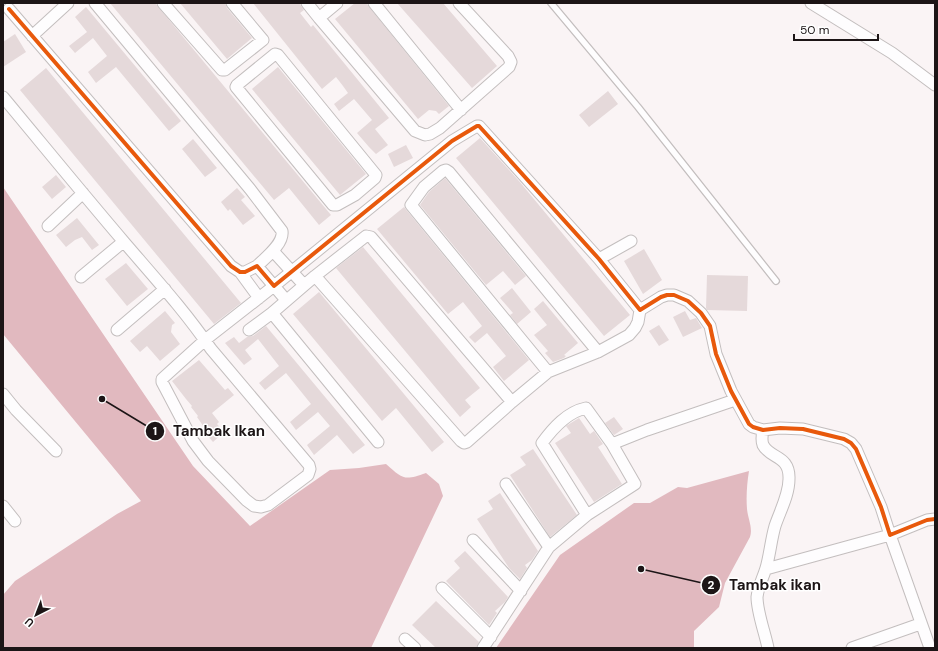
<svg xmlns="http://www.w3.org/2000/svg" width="938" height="651" font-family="'DM Sans',sans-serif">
<rect width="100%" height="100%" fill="#faf4f5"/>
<path fill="#e1b9bf" d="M3,187l190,279 57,60 80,-56 29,-2 27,-4c17,15 18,17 40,9l13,11 4,12 -72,152h-368v-53l12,-14 102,-67 24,-13 -138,-167z
M749,471c-2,12 -3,26 -2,38 1,10 6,19 3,28l-25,46 -6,24 -25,24v17h-198l64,-93 74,-52h16l28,-16 9,1z"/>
<path fill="#e5d9da" d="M110,3h45l176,212 -12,10 -30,-37 -15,12z
M180,3h45l2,5 25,30 -25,21z
M253,3h46l5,7 -4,3 11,14 2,-2 76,93 -14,11 13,16 -12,9 -7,-7 -12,-14 15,-13 -18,-21 -15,12 -5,-7 14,-11 -5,-7 -7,-9 -14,12z
M355,3h11l83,103 -10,8 -3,-3 -7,-1 -11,9 -83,-100z
M397,3h46l54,63 -25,22z
M86,7l95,114 -12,10 -53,-64 -20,16 -8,-11 19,-16 -14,-18 -18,15 -6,-7 18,-14 -12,-15z
M15,34l11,18 -23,15v-25z
M278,67l88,107 -26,21 -88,-106z
M46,68l195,235 -27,21 -194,-234z
M608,91l10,13 -29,23 -10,-12z
M480,138l39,43 111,134 -26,21 -148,-178z
M193,139l24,29 -12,9 -23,-28z
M406,145l7,13 -19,9 -6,-13z
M56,175l10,12 -14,12 -10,-12z
M445,178l81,98 -11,9 -12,-14 -17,14 -66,-80 9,-13z
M237,188l8,9 -4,3 14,16 -12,9 -13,-16 -2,2 -7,-9z
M404,207l125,153 -25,21 -11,-14 13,-11 -19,-23 -12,10 -6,-6 13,-11 -19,-24 -15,12 -71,-85z
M77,218l22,27 -7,5 -10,-13 -7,3 -9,7 -10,-12z
M363,247l117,141 -15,12 6,7 -11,10 -124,-149z
M644,249l18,31 -19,14 -19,-33z
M126,263l22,26 -21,17 -22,-27z
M707,275l41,1 -1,35 -40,-1 -1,-2z
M512,288l19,24 -14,12 -7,-9 3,-2 -13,-15z
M319,292l125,150 -12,10 -36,-44 -14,13 -89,-107z
M543,301l35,42 -14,12 2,1 -2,2 -11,4 -8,-9 3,-2 -14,-16 13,-10 -13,-16z
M165,311l10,12 -3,2 -1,7 9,12 -20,17 -13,-15 -7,6 -10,-11z
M685,311l5,9 6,-2 6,10 -19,9 -10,-20z
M659,325l10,15 -10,6 -10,-15z
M266,326l99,119 -12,9 -16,-19 -23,20 -7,-10 23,-19 -12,-14 -22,18 -6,-8 21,-18 -25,-31 -21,17 -6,-7 20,-17 -21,-27 -13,11 7,9 -8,6 -19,-22 9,-6 5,6 8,-6 6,-1z
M199,360l26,30 3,-2 6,7 -22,18 7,9 -2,2 7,8 -11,10 -7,-8 2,-1 -11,-16 1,-1 -7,-9 1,-1 -6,-7 -14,-18z
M614,417l9,12 -9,6 -9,-12z
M579,418l11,16 4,-3 9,13 -5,3 24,37 -28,18 -39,-59 16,-10 -5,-7z
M533,449l44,66 -27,22 -40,-62 16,-10 -6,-8z
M500,493l38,58 -6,9 -7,5 2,3 -7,11 -11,-11 -32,-49 16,-10 -5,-8z
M465,551l43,46 -3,5 -10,9 2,2 -8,12 -43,-44 14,-13 -6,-7z
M436,601l43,41 -3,6h-40l-24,-23z"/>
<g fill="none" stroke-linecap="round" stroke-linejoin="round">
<defs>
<path id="lane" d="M551,3l87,104 138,174"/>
<path id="street" d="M95,3l155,186 32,42c2,13 -17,27 -25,35
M163,3l59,67h3l38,-30 -31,-37
M307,3l12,15
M337,3l-18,15 96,113 10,4 5,-1 10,-6 69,-61 2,-5 -3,-6 -49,-53
M374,3l87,107
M811,3l81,50 43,32
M9,9l222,257 9,6h5l12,-6 17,20 178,-145 25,-15h2l120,133 41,51 21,-13 6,-2h7l14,6 13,12 9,13 6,28 15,37 18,33 4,3 10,3 17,-2 23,1 41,10 7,4 5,6 25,58 9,28 37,-15 8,-1
M32,36l36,-33
M275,54l3,1 98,120 -1,3 -20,17 -18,10h-4l-97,-118 1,-2z
M3,97c40,48 80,97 121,145 30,35 61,69 87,107l98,116 1,4 -2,6 -40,30 -7,2 -7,-1 -8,-6 -38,-39 -15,-20 -31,-59v-3l43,-39 69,-54 12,14
M48,226l35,-33
M273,251l31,34
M599,259l32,-18
M240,272l19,26
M315,276l146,165 3,2 3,-1 45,-40 36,-30 50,-20 31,-17 6,-7 3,-6 2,-12
M81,277l42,-35
M117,330l48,-41
M249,330l23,-17
M548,372l-137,-167 13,-18 19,-16 3,-1 3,2 149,180
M3,394l13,16 40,41
M586,408l26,36 23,40 -48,31 -45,-72c11,-15 25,-31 44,-35z
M763,430c-1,5 -2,10 0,15 7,14 27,10 26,34 0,16 -9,32 -14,47 -4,14 -5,28 -9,42 -3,10 -8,19 -9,29 0,15 8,36 11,51
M378,442l-106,-129 43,-37 51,-40 5,1 141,165
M612,444l35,-14 88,-30
M506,484l43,63
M3,506l12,15
M473,540l48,51
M766,569l124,-34 40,113
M442,588l49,49
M405,639l10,9
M483,648l66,-101 38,-32
M852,648l68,-24"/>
</defs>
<use href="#lane" stroke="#c3bebe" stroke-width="8"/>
<use href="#street" stroke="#c3bebe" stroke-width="13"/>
<use href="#lane" stroke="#fefdfe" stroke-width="5.5"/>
<use href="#street" stroke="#fefdfe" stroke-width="11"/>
<defs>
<path id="cycleway" d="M9,9l222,257 9,6h5l12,-6 17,20 178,-145 25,-15h2l120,133 41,51 21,-13 6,-2h7l14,6 13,12 9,13 6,28 15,37 18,33 4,3 10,3 17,-2 23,1 41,10 7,4 5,6 25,58 9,28 37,-15 8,-1"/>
</defs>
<use href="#cycleway" stroke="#fff" stroke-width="6"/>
<use href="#cycleway" stroke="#e8590c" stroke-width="4"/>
</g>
<path fill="none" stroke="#1c1516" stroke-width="1.5" d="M102 399L155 431M641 569L711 585"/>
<g fill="#1c1516" stroke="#fff" stroke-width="1.5">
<circle cx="102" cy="399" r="4"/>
<circle cx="641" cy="569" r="4"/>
<circle cx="155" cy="431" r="10"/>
<circle cx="711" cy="585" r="10"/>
</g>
<g font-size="12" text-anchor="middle" font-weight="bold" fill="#fff">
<text x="155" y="435">1</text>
<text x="711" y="589">2</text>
</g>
<g font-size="15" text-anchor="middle" font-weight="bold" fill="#1c1516" stroke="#fff" stroke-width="3" stroke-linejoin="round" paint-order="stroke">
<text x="219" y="436">Tambak Ikan</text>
<text x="775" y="590">Tambak ikan</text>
</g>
<rect width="938" height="651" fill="none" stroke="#1c1516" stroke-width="8"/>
<g transform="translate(36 615) rotate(222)" stroke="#ffffff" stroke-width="3" paint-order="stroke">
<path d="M0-3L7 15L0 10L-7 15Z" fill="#1c1516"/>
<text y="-6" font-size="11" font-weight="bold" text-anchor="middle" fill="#1c1516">U</text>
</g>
<path d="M794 34v6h84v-6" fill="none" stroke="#1c1516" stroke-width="2"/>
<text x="800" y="34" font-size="12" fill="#1c1516" stroke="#ffffff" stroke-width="3" paint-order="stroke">50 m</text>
</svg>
